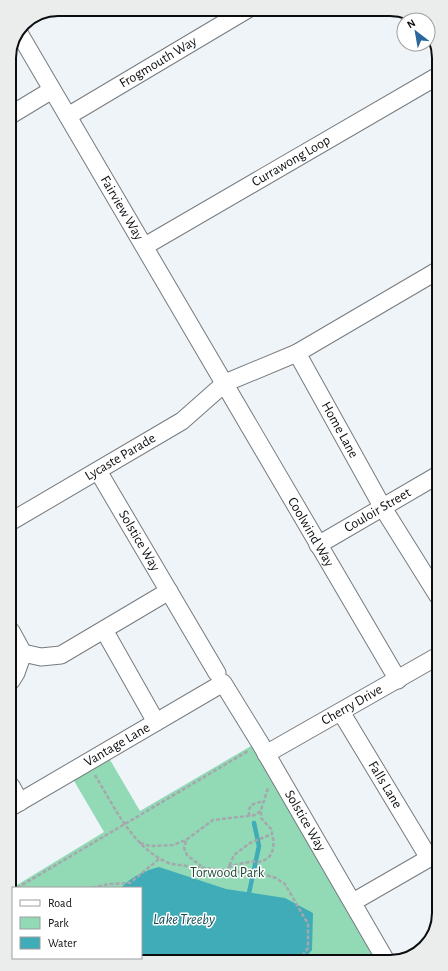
<svg xmlns="http://www.w3.org/2000/svg" width="448" height="971" font-family="'Alegreya Sans',sans-serif">
<rect width="100%" height="100%" fill="#eff4f9"/>
<path fill="#92dab6" d="M251,746l130,214 -327,2 -10,-4h97v-70h-128v43l-1,-43 92,-56 -34,-58 36,-21 34,58z"/>
<path fill="#3facb7" d="M159,867l67,22 59,9 28,15 -1,37 -9,10 -201,2 -2,-4h41v-70h-20c11,-12 23,-17 38,-21z"/>
<g fill="none" stroke-linecap="round" stroke-linejoin="round">
<path stroke="#3facb7" stroke-width="4.5" d="M249,893l10,-47 -5,-23"/>
<defs>
<g id="minor">
<path id="s1" d="M19,33c127,215 251,432 379,647"/>
<path d="M9,116l43,-26"/>
<path id="s2" d="M68,116l180,-107"/>
<path id="s3" d="M145,246l291,-169"/>
<path id="s4" d="M297,353l86,155 55,88"/>
<path id="s5" d="M98,471l119,202"/>
<path id="s6" d="M10,522l172,-101 43,-38 72,-30 140,-82"/>
<path id="s7" d="M318,545l120,-70"/>
<path d="M104,630l52,92"/>
<path d="M11,631l12,22"/>
<path d="M11,681l5,-8 7,-20 18,4 20,-2 108,-64"/>
<path id="s8" d="M341,712l88,146"/>
<path id="s9" d="M266,754l172,-98"/>
<path d="M11,786l9,16"/>
<path id="s10" d="M11,807l212,-124 37,60 125,216"/>
<path d="M353,902l85,-49"/>
</g>
</defs>
<use href="#minor" stroke="#767b7f" stroke-width="19"/>
<path stroke="#a4a8ac" stroke-width="2.5" stroke-dasharray="4 2" stroke-linecap="butt" d="M95,775c20,33 38,74 76,89l95,11 10,3 9,6 23,40v24l-9,12
M249,816v-6l2,-5 12,-4
M186,841l-2,7 3,7 14,11
M140,843l10,3 23,-1 13,-5 27,-20 43,-5 5,-5 7,-22
M228,867c7,-2 14,-4 22,-5 3,-1 6,0 9,0 15,-3 16,-16 13,-28
M227,871l7,-16 16,-12 22,-9v-4l-11,-12v-7
M17,888l231,-137
M92,888l16,-4 22,-1 29,-24
M12,891h1
M95,958l3,4"/>
<use href="#minor" stroke="#fff" stroke-width="17"/>
</g>
<g text-anchor="middle" dominant-baseline="central" stroke-width="3" stroke-linejoin="round" paint-order="stroke">
<g font-size="14" fill="#0b0d0f" stroke="#fff">
<text stroke="none"><textPath href="#s2" startOffset="105">Frogmouth Way</textPath></text>
<text stroke="none"><textPath href="#s3" startOffset="169">Currawong Loop</textPath></text>
<text stroke="none"><textPath href="#s1" startOffset="203">Fairview Way</textPath></text>
<text stroke="none"><textPath href="#s4" startOffset="88">Home Lane</textPath></text>
<text stroke="none"><textPath href="#s6" startOffset="128">Lycaste Parade</textPath></text>
<text stroke="none"><textPath href="#s7" startOffset="69">Couloir Street</textPath></text>
<text stroke="none"><textPath href="#s1" startOffset="578">Coolwind Way</textPath></text>
<text stroke="none"><textPath href="#s5" startOffset="81">Solstice Way</textPath></text>
<text stroke="none"><textPath href="#s9" startOffset="99">Cherry Drive</textPath></text>
<text stroke="none"><textPath href="#s10" startOffset="123">Vantage Lane</textPath></text>
<text stroke="none"><textPath href="#s8" startOffset="85">Falls Lane</textPath></text>
<text stroke="none"><textPath href="#s10" startOffset="406">Solstice Way</textPath></text>
</g>
<g font-size="14" fill="#1c4935" stroke="#fff">
<text x="227" y="873">Torwood Park</text>
</g>
<g font-size="15" font-style="italic" fill="#115056" stroke="#fff">
<text x="184" y="919">Lake Treeby</text>
</g>
</g>
<path d="M0 0H448V971H0ZM58 16H390A42 42 0 0 1 432 58V913A42 42 0 0 1 390 955H58A42 42 0 0 1 16 913V58A42 42 0 0 1 58 16Z" fill="#ebecec" fill-rule="evenodd"/>
<path fill="none" stroke="#0b0d0f" stroke-width="2" d="M58 16H390A42 42 0 0 1 432 58V913A42 42 0 0 1 390 955H58A42 42 0 0 1 16 913V58A42 42 0 0 1 58 16Z"/>
<rect x="12" y="887" width="130" height="72" fill="#ffffff" stroke="#9d9e9f"/>
<rect x="20" y="900" width="20" height="6" fill="#ffffff" stroke="#9d9e9f"/>
<text x="48" y="907" font-size="12" fill="#0b0d0f">Road</text>
<rect x="20" y="917" width="20" height="12" fill="#92dab6" stroke="#9d9e9f"/>
<text x="48" y="927" font-size="12" fill="#0b0d0f">Park</text>
<rect x="20" y="937" width="20" height="12" fill="#3facb7" stroke="#9d9e9f"/>
<text x="48" y="947" font-size="12" fill="#0b0d0f">Water</text>
<g transform="translate(416 32) rotate(329)"><circle r="19" fill="#ffffff" stroke="#9d9e9f"/>
<path d="M0-3L7 15L0 10L-7 15Z" fill="#2b679e"/>
<text y="-6" font-size="11" font-weight="bold" text-anchor="middle" fill="#0b0d0f">N</text>
</g>
</svg>
